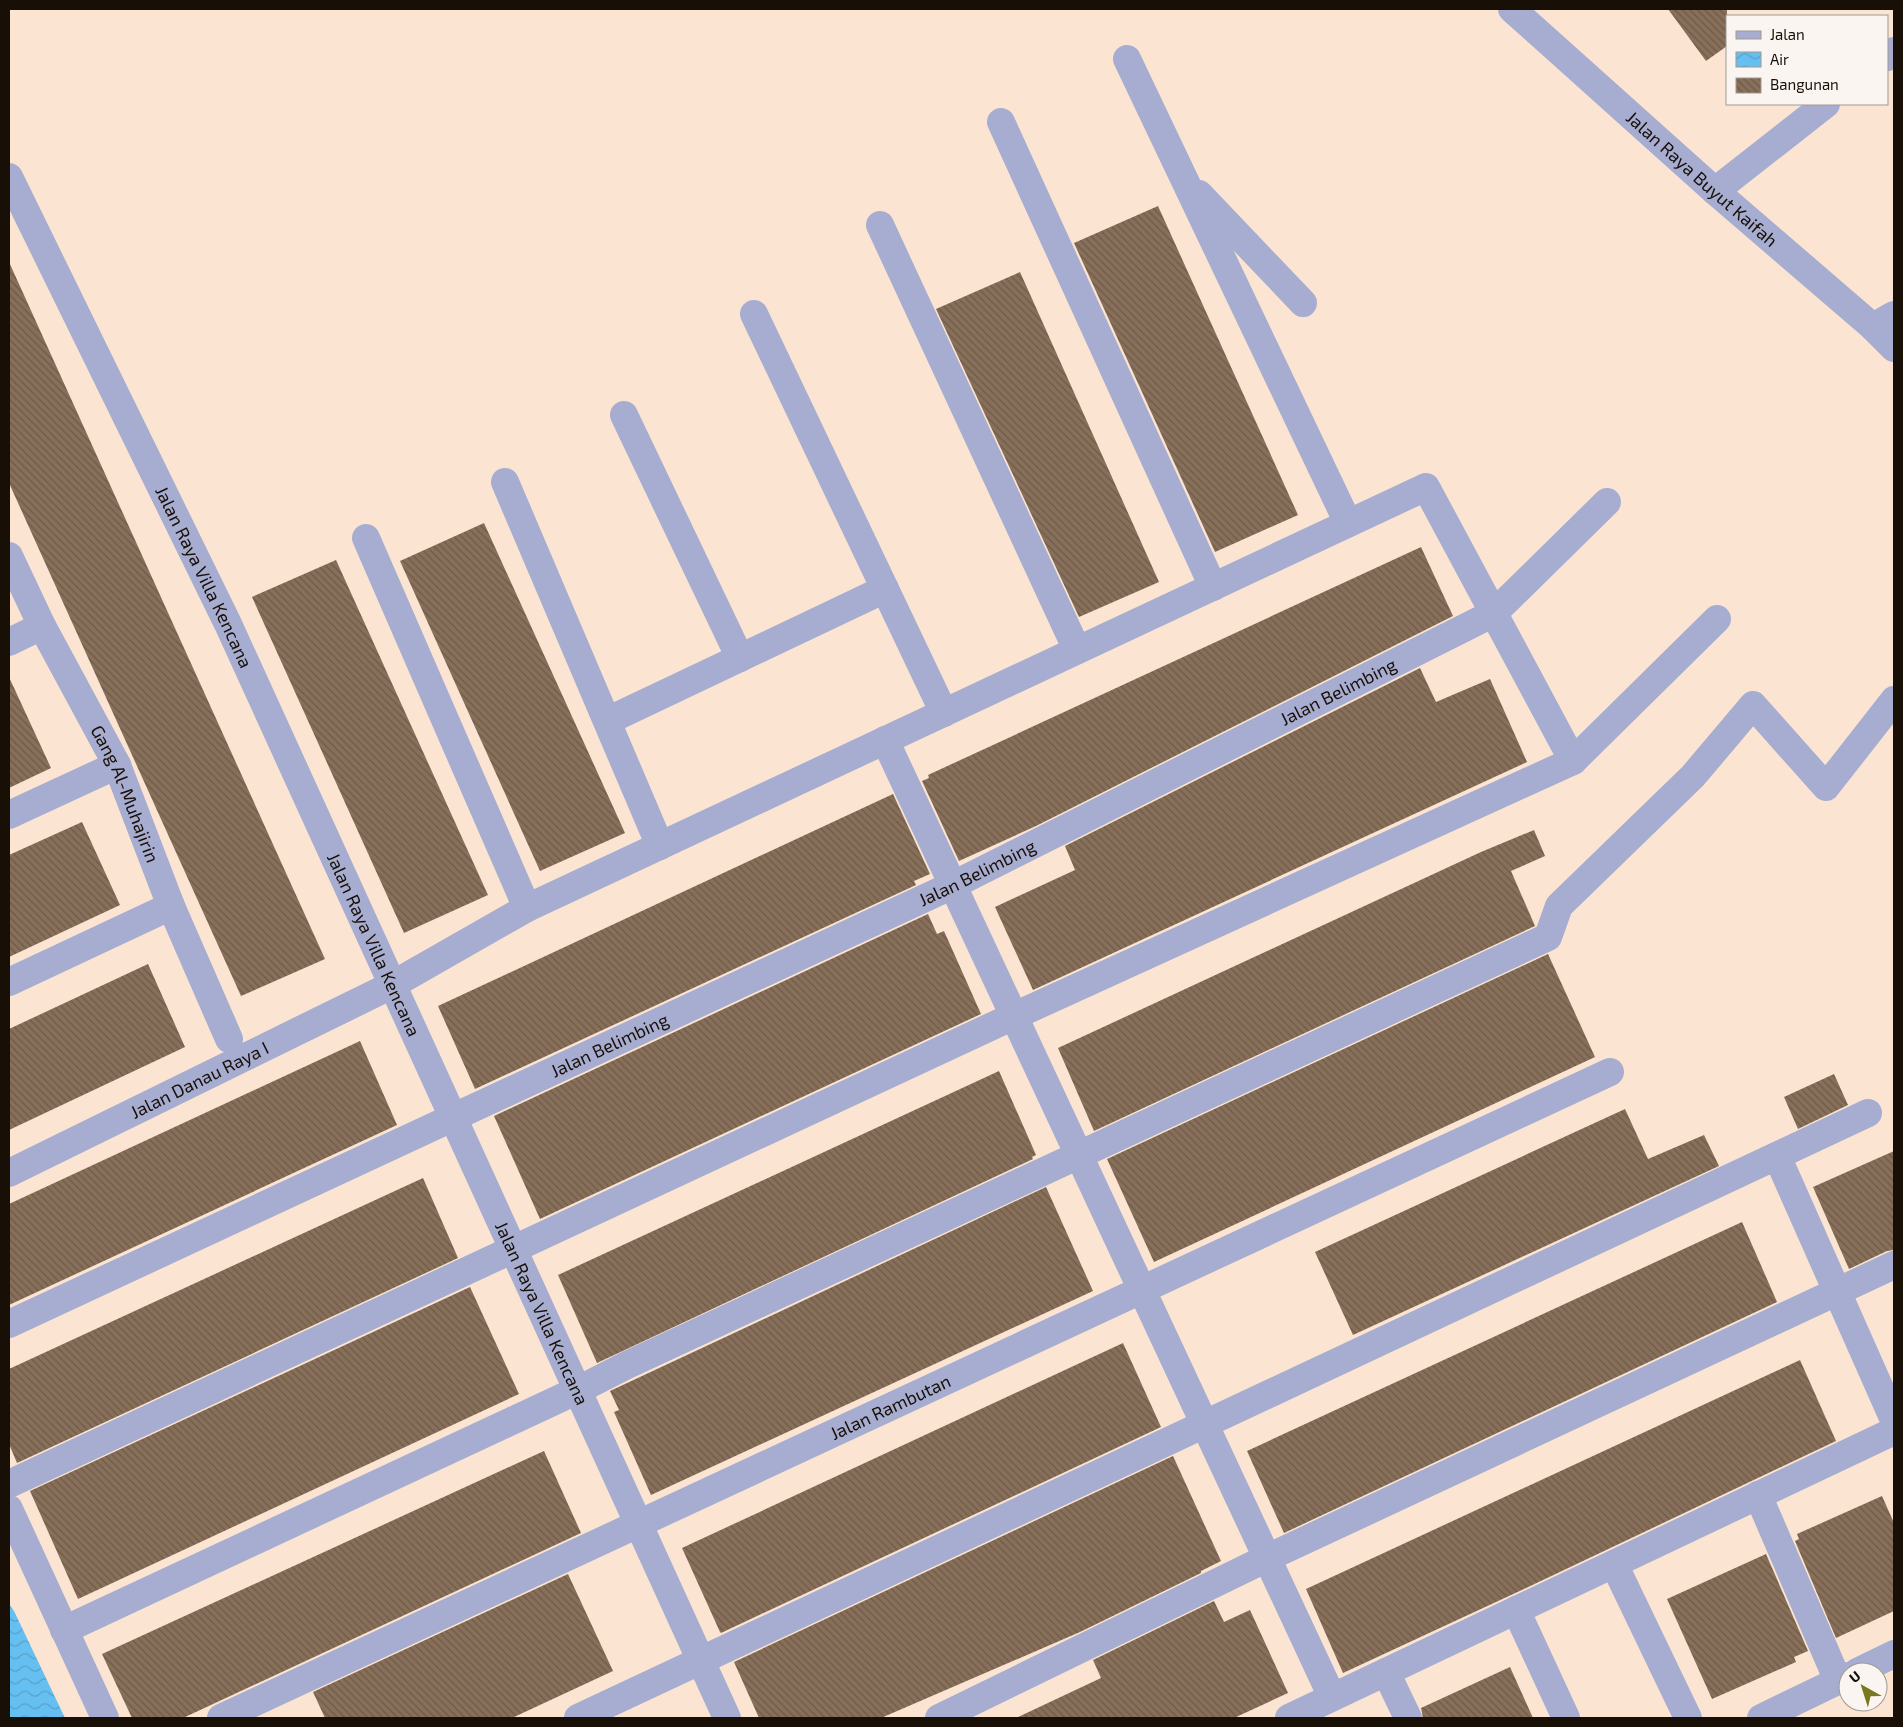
<svg xmlns="http://www.w3.org/2000/svg" width="1903" height="1727" font-family="'Exo 2',sans-serif">
<defs>
<pattern id="water-waves" width="16" height="10" patternUnits="userSpaceOnUse" patternTransform="scale(1.25)"><rect width="16" height="10" fill="#65bff0"/><path d="M0 5q4-4 8 0t8 0" fill="none" stroke="#57a3cc"/></pattern>
<pattern id="building-back-hatch" width="6" height="6" patternUnits="userSpaceOnUse" patternTransform="scale(1.25)"><rect width="6" height="6" fill="#876f5a"/><path d="M-1 5l2 2M0 0l6 6M5-1l2 2" fill="none" stroke="#6d5a48"/></pattern>
</defs>
<rect width="100%" height="100%" fill="#fbe5d2"/>
<path fill="url(#water-waves)" d="M9,1604l5,7 51,107h-56z"/>
<path fill="url(#building-back-hatch)" d="M1668,9h59v37l-21,15z
M1158,206l140,309 -83,37 -141,-309z
M9,262l316,697 -84,37 -232,-513z
M1020,272l139,310 -80,35 -143,-308z
M484,523l141,310 -85,38 -140,-310z
M1421,547l32,69 -417,210 -77,35 -37,-80 7,-3 -1,-3z
M336,560l152,335 -84,38 -152,-336z
M1420,668l16,34 54,-23 37,83 -494,228 -38,-83 80,-37 -10,-24z
M9,677l42,91 -42,20z
M893,794l37,80 -16,7 2,4 -441,204 -37,-83z
M82,822l38,83 -111,52v-102z
M1534,830l11,26 -34,15 24,55 -441,205 -36,-83 423,-196z
M928,914l9,20 7,-3 37,83 -441,205 -46,-103z
M1548,954l47,103 -441,205 -47,-103z
M148,964l37,83 -176,83v-101z
M360,1041l37,84 -388,180v-101z
M999,1071l37,84 -4,2 1,2 -436,204 -39,-88z
M1834,1074l14,31 -50,24 -14,-32z
M1625,1109l23,50 56,-24 15,31 -366,169 -38,-83z
M1894,1151v99l-7,1 -38,18 -36,-82z
M423,1178l35,80 -441,205 -8,-19v-75z
M1046,1187l47,104 -442,204 -37,-83 5,-2 -9,-19z
M1742,1222l35,80 -493,231 -37,-82z
M470,1287l49,107 -441,205 -48,-108z
M1123,1343l38,84 -440,206 -1,-1 -38,-84z
M1800,1360l36,81 -312,148 -181,84 -37,-84z
M544,1451l37,82 -398,185h-51l-30,-64z
M1173,1456l48,105 -20,10v2l-121,59 -199,86h-122l-25,-56z
M1882,1496l12,27v88l-58,27 -41,-97 4,-2 -2,-5z
M1766,1554l42,97 -14,6 2,5 -84,37 -45,-100z
M568,1574l45,97 -101,47h-187l-12,-26z
M1214,1601l10,21 26,-12 38,83 -54,25h-218l85,-40 -8,-18z
M1510,1667l23,51h-110l-2,-10z"/>
<g fill="none" stroke-linecap="round" stroke-linejoin="round">
<g stroke="#a6add0" stroke-width="28">
<path d="M1887,57l7,-6"/>
<path d="M1127,59l221,464"/>
<path d="M1001,122l212,465"/>
<path d="M1715,191l111,-87"/>
<path d="M1199,194l104,109"/>
<path d="M880,225l197,425"/>
<path d="M754,314l190,399"/>
<path d="M1873,327l21,-12"/>
<path d="M624,415l116,243"/>
<path d="M505,482l155,364"/>
<path d="M366,538l161,370"/>
<path id="s1" d="M9,556l33,70 75,139 54,141 58,133"/>
<path d="M9,642l33,-16"/>
<path d="M607,721l278,-132"/>
<path d="M885,740l447,957"/>
<path d="M9,815l108,-50"/>
<path d="M9,982l162,-76"/>
<path d="M1777,1156l117,264"/>
<path id="s2" d="M9,1173l383,-188 135,-77 899,-421 147,274 144,-142"/>
<path id="s3" d="M9,1324l944,-439 541,-272 113,-111"/>
<path d="M9,1484l1005,-468 559,-255"/>
<path d="M1758,1495l80,186"/>
<path d="M9,1509l96,209"/>
<path d="M1614,1564l74,154"/>
<path d="M1516,1610l50,108"/>
<path d="M64,1630l514,-240 49,-25 921,-428 11,-31 134,-130 60,-71 73,82 68,-87"/>
<path d="M1386,1672l22,46"/>
<path d="M1857,1672l37,-18"/>
<path id="s4" d="M221,1718l1389,-646"/>
<path d="M578,1718l1290,-605"/>
<path d="M939,1718l328,-160 627,-293"/>
<path d="M1289,1718l605,-287"/>
<path d="M1761,1718l87,-42"/>
</g>
<g stroke="#a6add0" stroke-width="28">
<path id="s5" d="M1512,9l203,182 158,136 21,21"/>
<path id="s6" d="M9,177l219,447 499,1094"/>
</g>
</g>
<g text-anchor="middle" dominant-baseline="central" stroke-width="5" stroke-linejoin="round" paint-order="stroke">
<g font-size="18" fill="#180f07" stroke="#fbf5f1">
<text stroke="none"><textPath href="#s5" startOffset="255">Jalan Raya Buyut Kaifah</textPath></text>
<text stroke="none"><textPath href="#s6" startOffset="445">Jalan Raya Villa Kencana</textPath></text>
<text stroke="none"><textPath href="#s3" startOffset="1472">Jalan Belimbing</textPath></text>
<text stroke="none"><textPath href="#s1" startOffset="265">Gang Al-Muhajirin</textPath></text>
<text stroke="none"><textPath href="#s3" startOffset="1068">Jalan Belimbing</textPath></text>
<text stroke="none"><textPath href="#s6" startOffset="850">Jalan Raya Villa Kencana</textPath></text>
<text stroke="none"><textPath href="#s3" startOffset="662">Jalan Belimbing</textPath></text>
<text stroke="none"><textPath href="#s2" startOffset="212">Jalan Danau Raya I</textPath></text>
<text stroke="none"><textPath href="#s6" startOffset="1255">Jalan Raya Villa Kencana</textPath></text>
<text stroke="none"><textPath href="#s4" startOffset="738">Jalan Rambutan</textPath></text>
</g>
</g>
<rect width="1903" height="1727" fill="none" stroke="#180f07" stroke-width="20"/>
<rect x="1726" y="15" width="162" height="90" fill="#fbf5f1" stroke="#a09993"/>
<rect x="1736" y="31" width="25" height="8" fill="#a6add0" stroke="#a09993"/>
<text x="1770" y="40" font-size="15" fill="#180f07">Jalan</text>
<rect x="1736" y="52" width="25" height="15" fill="url(#water-waves)" stroke="#a09993"/>
<text x="1770" y="65" font-size="15" fill="#180f07">Air</text>
<rect x="1736" y="78" width="25" height="15" fill="url(#building-back-hatch)" stroke="#a09993"/>
<text x="1770" y="90" font-size="15" fill="#180f07">Bangunan</text>
<g transform="translate(1863 1687) rotate(321)"><circle r="24" fill="#fbf5f1" stroke="#a09993"/>
<path d="M0-4L9 19L0 12L-9 19Z" fill="#7a781e"/>
<text y="-8" font-size="14" font-weight="bold" text-anchor="middle" fill="#180f07">U</text>
</g>
</svg>
